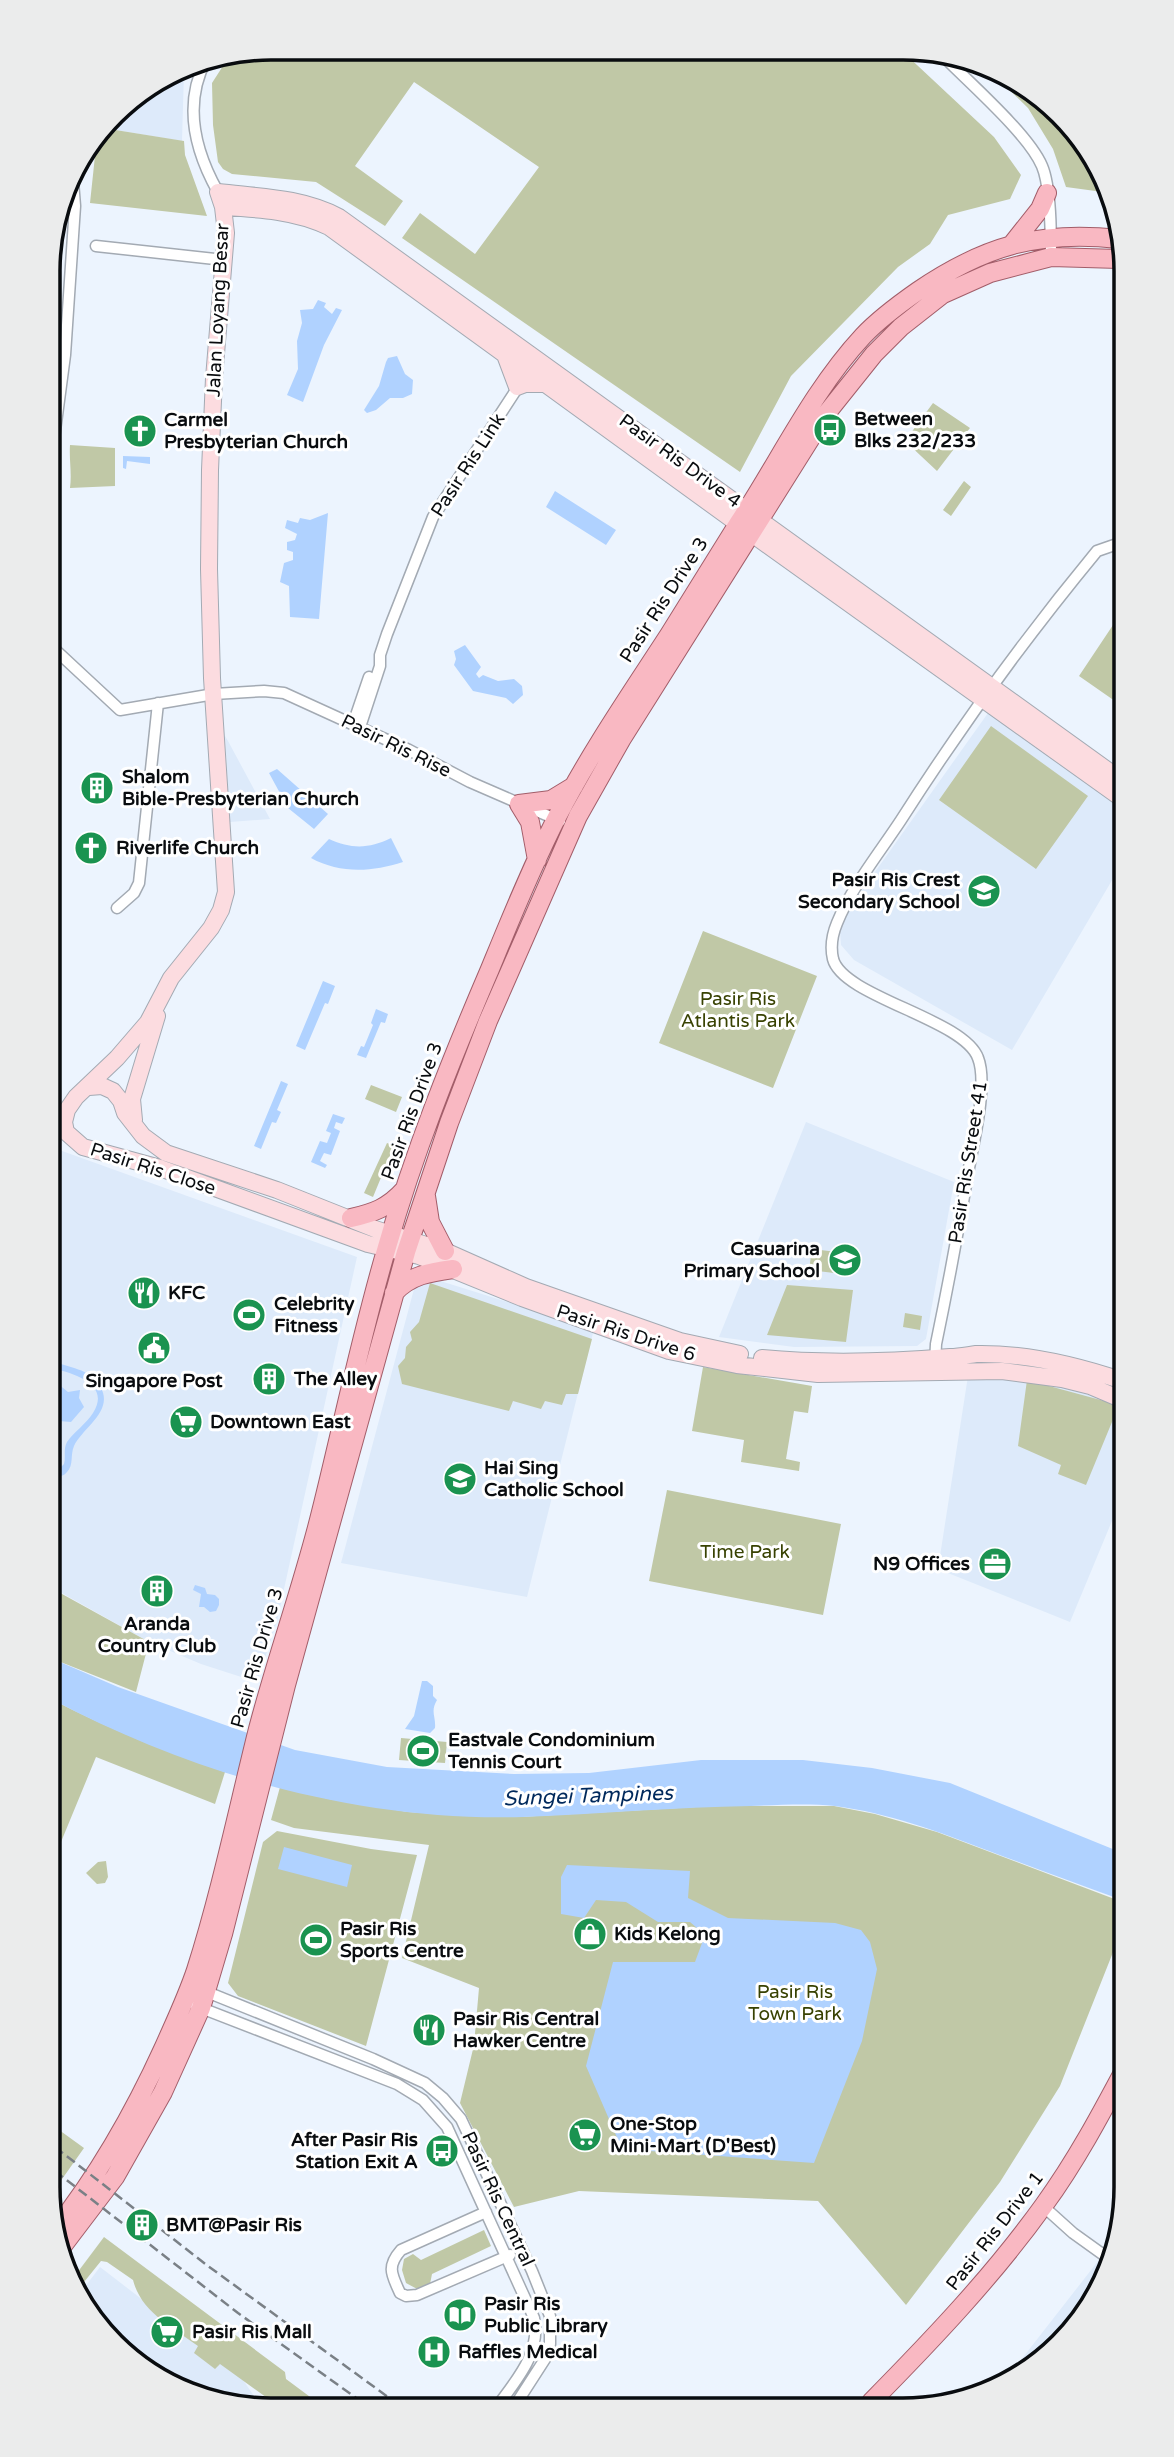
<svg xmlns="http://www.w3.org/2000/svg" width="1174" height="2457" font-family="'Varela Round',sans-serif">
<rect width="100%" height="100%" fill="#ecf4fe"/>
<path fill="#ddeafa" d="M190,63l-6,9 -2,69 -79,-13 20,-25z
M66,187v11l-17,205 -1,-148z
M49,670l8,5v30l-2,15 -6,1z
M988,713l11,3 122,88v61l-109,185 -158,-90 -13,-15 -1,-14 3,-14z
M225,736l3,5 42,78 -40,3z
M806,1122l148,60 -28,157 -9,7 -123,1 -75,-10z
M51,1147l306,110 -80,364 -20,61 -56,-18 -52,-22 -96,-54z
M418,1274l176,55 -67,268 -186,-34z
M968,1376l83,5 72,27 1,84 -54,130 -132,-53z
M1102,2256l10,7 -2,9 -30,51 -53,49 -24,11z
M100,2267l139,107 21,31 -33,1 -104,-52 -38,-44 -7,-14z"/>
<path fill="#c0c8a6" d="M271,47l631,4 92,86 27,38 -11,24 -62,16 -18,29 -32,23 -107,109 -51,96 -338,-234 18,-25 55,41 64,-87 -125,-85 -59,84 48,35 -18,25 -69,-44 -84,-8 -9,-5 -5,-7 -5,-37 -1,-42 18,-28z
M993,74l58,29 38,44 21,46 -44,-6 -13,-38 -25,-41z
M103,128l81,13 1,14 22,61 -117,-13 7,-66z
M933,403l37,25 -33,43 -32,-30z
M70,445l45,3v38l-45,2c2,-15 -1,-28 0,-43z
M964,481l7,6 -20,29 -8,-6z
M1115,622l6,4 -2,75 -7,-2 -33,-23z
M991,726l97,70 -52,73 -97,-69z
M703,931l114,45 -44,112 -114,-45z
M371,1085l31,12 -6,15 -31,-13z
M387,1143l7,3 -21,51 -9,-4z
M812,1249l42,5 -3,21 -42,-5z
M430,1283l162,56 -14,55h-12l-4,11 -17,-4 -4,8 -28,-8 -4,10 -107,-27 -4,-18 7,-8 1,-11 6,-7 -2,-8 9,-10z
M787,1285l66,5 -7,52 -79,-7z
M905,1313l17,3 -2,14 -17,-3z
M703,1367l109,19 -4,27 -14,-2 -8,48 14,3 -1,9 -58,-9 3,-22 -52,-9z
M1027,1380l92,25 -33,80 -28,-11 3,-9 -43,-19z
M667,1490l174,34 -18,91 -174,-34z
M53,1589l96,53 -13,50 -83,-33z
M53,1700c56,29 112,51 172,72l-10,32 -119,-47 -42,102z
M401,1738l46,4 -2,21 -46,-3z
M280,1787l49,12 79,13 32,2 79,3 195,-11h120l41,8 62,18 188,71v19l-65,164 -60,96 -94,123 -88,-104 -239,-10 -65,16 -54,-104 14,-58 5,-57 -77,-30 27,-113 -135,-17 -23,-8z
M277,1831l94,18 46,6 -51,191 -128,-50 -10,-13 35,-141z
M106,1861l2,16 -3,6 -8,1 -11,-11 12,-11z
M55,2127l29,21 -29,41z
M484,2230l7,16 -59,28 -2,10 -11,6 -13,-7 -4,-13 2,-11 9,-5 8,6z
M104,2237l181,135 1,7 35,26h-44l-57,-41 -5,5 -21,-16 4,-7c-26,-19 -57,-34 -65,-66l-26,-18 -6,-1 -25,31 -5,-11z
M1102,2277l3,2 -25,44 -17,16 -6,-5z"/>
<path fill="#b0d2ff" d="M318,300l8,3 -2,4 8,7 4,-6 6,2 -18,35 -21,57 -16,-7 11,-26 -1,-28 5,-18 -2,-13 13,-1z
M397,356l8,18 8,6 -1,14 -9,4h-13l-14,12 -9,3 -3,-3 15,-24 7,-24 2,-4z
M123,456l27,1v7l-23,-3 -1,8 -3,-1z
M555,491l61,39 -10,15 -60,-38z
M328,513l-9,106 -29,-2 -1,-31 -9,-4 4,-19 9,-3v-8l-6,-2v-8l8,-2 2,-6 -12,-6 2,-8 11,3 2,-5 10,2z
M465,645l16,22 -5,7 3,4 4,-3 15,6 16,-2 8,7 1,9 -10,9 -7,-6 -33,-7 -19,-26 2,-6 -2,-8z
M277,769l51,45 -14,15 -26,-21 -19,-35z
M391,838l12,24c-31,10 -63,12 -92,-4l18,-19c22,10 40,10 62,-1z
M323,981l12,5 -7,18 -3,-1 -20,47 -9,-4z
M376,1009l12,5 -3,9 -4,-1 -15,36 -9,-3 4,-9 3,1 9,-22 -2,-2z
M281,1081l7,3 -11,26 4,2 -5,11 -4,-1 -11,27 -7,-3z
M333,1114l12,4 -3,6 -6,-2 -2,6 6,3 -9,24 -7,-2 -4,8 7,4 -2,3 -14,-6 9,-21 7,2 4,-10 -5,-2z
M52,1361c17,7 37,7 48,25 15,25 -17,41 -26,60 -4,9 0,19 -7,26 -4,5 -9,5 -15,4v-8l7,1 5,-5c2,-7 -1,-15 3,-22 7,-10 19,-18 26,-29 19,-30 -22,-40 -41,-45z
M52,1379l16,13 12,-2 -1,8 5,9 -13,15 -12,-1 -7,3z
M195,1585l10,3 2,6 8,1 4,4v6l-3,6 -6,1 -6,-5h-5l2,-13 -8,-4z
M53,1659l65,28 177,63 92,17 127,7 75,-1 112,-13h102l69,8 78,15 175,71v47c-45,-16 -90,-33 -136,-50 -49,-19 -101,-38 -154,-45 -27,-3 -56,-1 -84,0 -76,1 -152,8 -228,11 -162,5 -328,-42 -470,-117z
M422,1681h5l6,5v10l4,4c-7,12 -1,16 -2,28l-5,5 -25,-4 9,-13z
M284,1847l68,18 -5,22 -69,-18z
M567,1865l123,6 -2,27 40,20 107,5 26,7 9,12 7,27 -15,72 -48,122 -192,-14 -36,-83 27,-104h82l10,-27 -15,-13h-32l-32,-20 -30,-2 -12,18 -23,-4v-37z"/>
<g fill="none" stroke-linecap="round" stroke-linejoin="round">
<defs>
<path id="street" d="M938,51c27,28 90,82 104,115 9,21 9,68 9,91
M206,60c-23,44 -11,91 12,132
M96,246l128,14
M49,476l16,-121 10,-149 -3,-37
M49,644l71,66 94,-16 50,-3 20,2 125,57 61,32 90,39
M353,724l16,-47
M360,727l20,-61v-11l7,-21 46,-117 87,-133
M117,908l17,-15 5,-10 19,-180
M935,1363l1,-19c12,-58 23,-117 33,-176 5,-27 19,-85 9,-110 -14,-39 -135,-61 -145,-99 -3,-13 -1,-24 4,-36 14,-35 43,-71 64,-103 60,-94 125,-183 196,-269l23,-8
M202,1990l171,69 52,24 18,15 18,21 71,152 18,45v28l-5,15 -29,45
M196,2006l201,78 26,16 24,27 87,191c7,34 -16,60 -35,86
M1043,2206l30,27 39,28
M486,2212l-85,38c-15,17 -9,25 -1,43l6,3 11,-1 93,-40"/>
<path id="secondary" d="M223,207c36,2 73,4 106,20l423,307 369,264
M505,355l12,32 8,-3h20
M1121,780l-782,-563c-38,-20 -79,-20 -121,-25l5,15 3,26 -12,145 -4,92 -1,99 3,109 14,214 -5,18 -10,18 -40,50 -23,44 -31,36 -41,39 -9,13 -3,12 2,10 17,15 77,21 208,76 51,12 103,42 147,53 68,14 81,9 184,-3 60,8 28,7 33,14
M89,1087l13,-1 11,5 8,10 4,12 18,23 23,17 111,37 98,39 70,22 81,36 37,13 117,41 60,13
M134,1120l-2,-21 25,-83
M762,1358c62,6 126,4 188,-1 9,0 18,-2 26,-3 51,-1 100,11 147,27"/>
<path id="primary" d="M1013,243l27,-34 7,-16
M537,860l-7,-38 -11,-18 32,-4 23,-14
M426,1196l4,26 15,29
M351,1218c22,-5 37,-10 53,-28
M394,1293c16,-18 37,-21 59,-24
M55,2230c45,-57 79,-117 109,-183 11,-25 23,-50 32,-77 25,-79 42,-161 62,-241 19,-73 45,-144 63,-217 22,-88 40,-177 66,-265 27,-95 64,-187 103,-278 21,-51 42,-103 67,-152 33,-64 73,-122 112,-182 23,-37 46,-74 69,-111 41,-62 74,-133 125,-188 16,-17 35,-31 55,-45 66,-45 121,-61 201,-52
M58,2252l57,-75 48,-85 38,-84 22,-74 63,-249 120,-433 43,-129 39,-102 90,-205 43,-76 205,-326 48,-60 27,-27 42,-33 47,-21 61,-16 68,2
M871,2402c61,-62 122,-126 173,-197 32,-44 57,-91 82,-138"/>
</defs>
<use href="#street" stroke="#a3aab3" stroke-width="13"/>
<use href="#secondary" stroke="#a3aab3" stroke-width="18"/>
<use href="#primary" stroke="#a25d69" stroke-width="20"/>
<use href="#street" stroke="#fff" stroke-width="10"/>
<use href="#secondary" stroke="#fcdce0" stroke-width="16"/>
<use href="#primary" stroke="#f9b8c2" stroke-width="18"/>
<path stroke="#7a8086" stroke-width="2.5" stroke-dasharray="10 5" stroke-linecap="butt" d="M55,2147l153,119 191,139
M55,2171l183,142 128,92"/>
</g>
<defs>
<symbol id="bus-disc" viewBox="-11 -11 22 22"><circle r="9.5" fill="#1a9350" stroke="#fff"/><path d="M-5-6H5V4H4V6H2V4H-2V6H-4V4H-5ZM-3.5-4V0h7V-4ZM-3.5 1.2v1.5H-2V1.2ZM2 1.2v1.5H3.5V1.2Z" fill="#fff"/></symbol>
<symbol id="church-disc" viewBox="-11 -11 22 22"><circle r="9.5" fill="#1a9350" stroke="#fff"/><path d="M-1.2-6h2.4v3.5h3.3v2.4h-3.3V6h-2.4V-.1h-3.3v-2.4h3.3Z" fill="#fff"/></symbol>
<symbol id="building-disc" viewBox="-11 -11 22 22"><circle r="9.5" fill="#1a9350" stroke="#fff"/><path d="M-4-6H4V6H1V3H-1V6H-4ZM-2.5-4.3h1.7v1.8h-1.7ZM.8-4.3h1.7v1.8H.8ZM-2.5-1h1.7V.8h-1.7ZM.8-1h1.7V.8H.8Z" fill="#fff"/></symbol>
<symbol id="school-disc" viewBox="-11 -11 22 22"><circle r="9.5" fill="#1a9350" stroke="#fff"/><path d="M0-5L7-2L0 1L-7-2ZM-4 1L0 2.5L4 1V4Q0 6-4 4Z" fill="#fff"/></symbol>
<symbol id="restaurant-disc" viewBox="-11 -11 22 22"><circle r="9.5" fill="#1a9350" stroke="#fff"/><path d="M-5-6h1v4h1v-4h1v4h1v-4h1v5L-1.5 .5V6h-2V.5L-5-1ZM5-6V6H3V1.5H1.5Q1.5-4 5-6Z" fill="#fff"/></symbol>
<symbol id="stadium-disc" viewBox="-11 -11 22 22"><circle r="9.5" fill="#1a9350" stroke="#fff"/><path d="M0-5a6.5 5 0 1 0 0 10a6.5 5 0 1 0 0-10ZM-3.5-1.8h7v3.6h-7Z" fill="#fff"/></symbol>
<symbol id="civic-disc" viewBox="-11 -11 22 22"><circle r="9.5" fill="#1a9350" stroke="#fff"/><path d="M-.6-6.5H3V-4.5H.6V-3L4-1V1h2V6H-6V1h2V-1L-.6-3ZM-1.2 2.5V6h2.4V2.5Z" fill="#fff"/></symbol>
<symbol id="supermarket-disc" viewBox="-11 -11 22 22"><circle r="9.5" fill="#1a9350" stroke="#fff"/><path d="M-6-5.5h2.5l.6 2H6L4.5 2H-2.5L-4.4-4H-6ZM-1.5 3.2a1.3 1.3 0 1 0 .1 0ZM3 3.2a1.3 1.3 0 1 0 .1 0Z" fill="#fff"/></symbol>
<symbol id="office-disc" viewBox="-11 -11 22 22"><circle r="9.5" fill="#1a9350" stroke="#fff"/><path d="M-6-3h4V-5.5h4V-3h4V5H-6ZM-1-4.5V-3h2v-1.5ZM-6 0V1H6V0Z" fill="#fff"/></symbol>
<symbol id="shop-disc" viewBox="-11 -11 22 22"><circle r="9.5" fill="#1a9350" stroke="#fff"/><path d="M-5-2.5h2.3a2.7 3.5 0 0 1 5.4 0H5L5.5 6h-11ZM-1.5-2.5h3a1.5 2.3 0 0 0-3 0Z" fill="#fff"/></symbol>
<symbol id="library-disc" viewBox="-11 -11 22 22"><circle r="9.5" fill="#1a9350" stroke="#fff"/><path d="M-6-4Q-3-5.5-.7-3.5V5Q-3 3-6 4ZM6-4Q3-5.5 .7-3.5V5Q3 3 6 4Z" fill="#fff"/></symbol>
<symbol id="hospital-disc" viewBox="-11 -11 22 22"><circle r="9.5" fill="#1a9350" stroke="#fff"/><path d="M-5-5h3v3.5h4V-5h3V5h-3V1.5h-4V5h-3Z" fill="#fff"/></symbol>
</defs>
<g fill-rule="evenodd">
<use href="#bus-disc" x="811" y="411" width="38" height="38"/>
<use href="#church-disc" x="121" y="412" width="38" height="38"/>
<use href="#building-disc" x="78" y="769" width="38" height="38"/>
<use href="#church-disc" x="72" y="829" width="38" height="38"/>
<use href="#school-disc" x="965" y="872" width="38" height="38"/>
<use href="#school-disc" x="826" y="1241" width="38" height="38"/>
<use href="#restaurant-disc" x="125" y="1274" width="38" height="38"/>
<use href="#stadium-disc" x="230" y="1296" width="38" height="38"/>
<use href="#civic-disc" x="135" y="1329" width="38" height="38"/>
<use href="#building-disc" x="250" y="1360" width="38" height="38"/>
<use href="#supermarket-disc" x="167" y="1403" width="38" height="38"/>
<use href="#school-disc" x="441" y="1460" width="38" height="38"/>
<use href="#office-disc" x="976" y="1545" width="38" height="38"/>
<use href="#building-disc" x="138" y="1572" width="38" height="38"/>
<use href="#stadium-disc" x="404" y="1732" width="38" height="38"/>
<use href="#shop-disc" x="571" y="1915" width="38" height="38"/>
<use href="#stadium-disc" x="297" y="1921" width="38" height="38"/>
<use href="#restaurant-disc" x="410" y="2011" width="38" height="38"/>
<use href="#supermarket-disc" x="566" y="2116" width="38" height="38"/>
<use href="#bus-disc" x="423" y="2132" width="38" height="38"/>
<use href="#building-disc" x="123" y="2206" width="38" height="38"/>
<use href="#library-disc" x="441" y="2296" width="38" height="38"/>
<use href="#supermarket-disc" x="148" y="2313" width="38" height="38"/>
<use href="#hospital-disc" x="415" y="2333" width="38" height="38"/>
</g>
<g text-anchor="middle" dominant-baseline="central" stroke-width="6" stroke-linejoin="round" paint-order="stroke">
<g font-size="19" fill="#090c0f" stroke="#fff">
<text transform="translate(218 310) rotate(-87)">Jalan Loyang Besar</text>
<text transform="translate(680 461) rotate(36)">Pasir Ris Drive 4</text>
<text transform="translate(468 465) rotate(-57)">Pasir Ris Link</text>
<text transform="translate(664 600) rotate(-57)">Pasir Ris Drive 3</text>
<text transform="translate(396 746) rotate(26)">Pasir Ris Rise</text>
<text transform="translate(412 1111) rotate(-70)">Pasir Ris Drive 3</text>
<text transform="translate(968 1162) rotate(-81)">Pasir Ris Street 41</text>
<text transform="translate(153 1169) rotate(18)">Pasir Ris Close</text>
<text transform="translate(626 1333) rotate(18)">Pasir Ris Drive 6</text>
<text transform="translate(257 1658) rotate(-74)">Pasir Ris Drive 3</text>
<text transform="translate(498 2199) rotate(65)">Pasir Ris Central</text>
<text transform="translate(995 2231) rotate(-52)">Pasir Ris Drive 1</text>
</g>
<g font-size="19" font-weight="bold" fill="#090c0f" stroke="#fff" text-anchor="start">
<text x="854" y="419">Between<tspan x="854" dy="22">Blks 232/233</tspan></text>
<text x="164" y="420">Carmel<tspan x="164" dy="22">Presbyterian Church</tspan></text>
<text x="122" y="777">Shalom<tspan x="122" dy="22">Bible-Presbyterian Church</tspan></text>
<text x="116" y="848">Riverlife Church</text>
<text x="960" y="880" text-anchor="end">Pasir Ris Crest<tspan x="960" dy="22">Secondary School</tspan></text>
<text x="820" y="1249" text-anchor="end">Casuarina<tspan x="820" dy="22">Primary School</tspan></text>
<text x="168" y="1293">KFC</text>
<text x="274" y="1304">Celebrity<tspan x="274" dy="22">Fitness</tspan></text>
<text x="294" y="1379">The Alley</text>
<text x="154" y="1381" text-anchor="middle">Singapore Post</text>
<text x="210" y="1422">Downtown East</text>
<text x="484" y="1468">Hai Sing<tspan x="484" dy="22">Catholic School</tspan></text>
<text x="970" y="1564" text-anchor="end">N9 Offices</text>
<text x="157" y="1624" text-anchor="middle">Aranda<tspan x="157" dy="22">Country Club</tspan></text>
<text x="448" y="1740">Eastvale Condominium<tspan x="448" dy="22">Tennis Court</tspan></text>
<text x="340" y="1929">Pasir Ris<tspan x="340" dy="22">Sports Centre</tspan></text>
<text x="614" y="1934">Kids Kelong</text>
<text x="453" y="2019">Pasir Ris Central<tspan x="453" dy="22">Hawker Centre</tspan></text>
<text x="610" y="2124">One-Stop<tspan x="610" dy="22">Mini-Mart (D'Best)</tspan></text>
<text x="418" y="2140" text-anchor="end">After Pasir Ris<tspan x="418" dy="22">Station Exit A</tspan></text>
<text x="166" y="2225">BMT@Pasir Ris</text>
<text x="484" y="2304">Pasir Ris<tspan x="484" dy="22">Public Library</tspan></text>
<text x="192" y="2332">Pasir Ris Mall</text>
<text x="458" y="2352">Raffles Medical</text>
</g>
<g font-size="19" fill="#384202" stroke="#fff">
<text x="738" y="999">Pasir Ris<tspan x="738" dy="22">Atlantis Park</tspan></text>
<text x="745" y="1552">Time Park</text>
<text x="795" y="1992">Pasir Ris<tspan x="795" dy="22">Town Park</tspan></text>
</g>
<g font-size="21" font-style="italic" fill="#00295c" stroke="#fff">
<text transform="translate(588 1796) rotate(-2)">Sungei Tampines</text>
</g>
</g>
<path d="M0 0H1174V2457H0ZM271 60H903A211 211 0 0 1 1114 271V2187A211 211 0 0 1 903 2398H271A211 211 0 0 1 60 2187V271A211 211 0 0 1 271 60Z" fill="#ebecec" fill-rule="evenodd"/>
<path fill="none" stroke="#090c0f" stroke-width="3.5" d="M271 60H903A211 211 0 0 1 1114 271V2187A211 211 0 0 1 903 2398H271A211 211 0 0 1 60 2187V271A211 211 0 0 1 271 60Z"/>
</svg>
